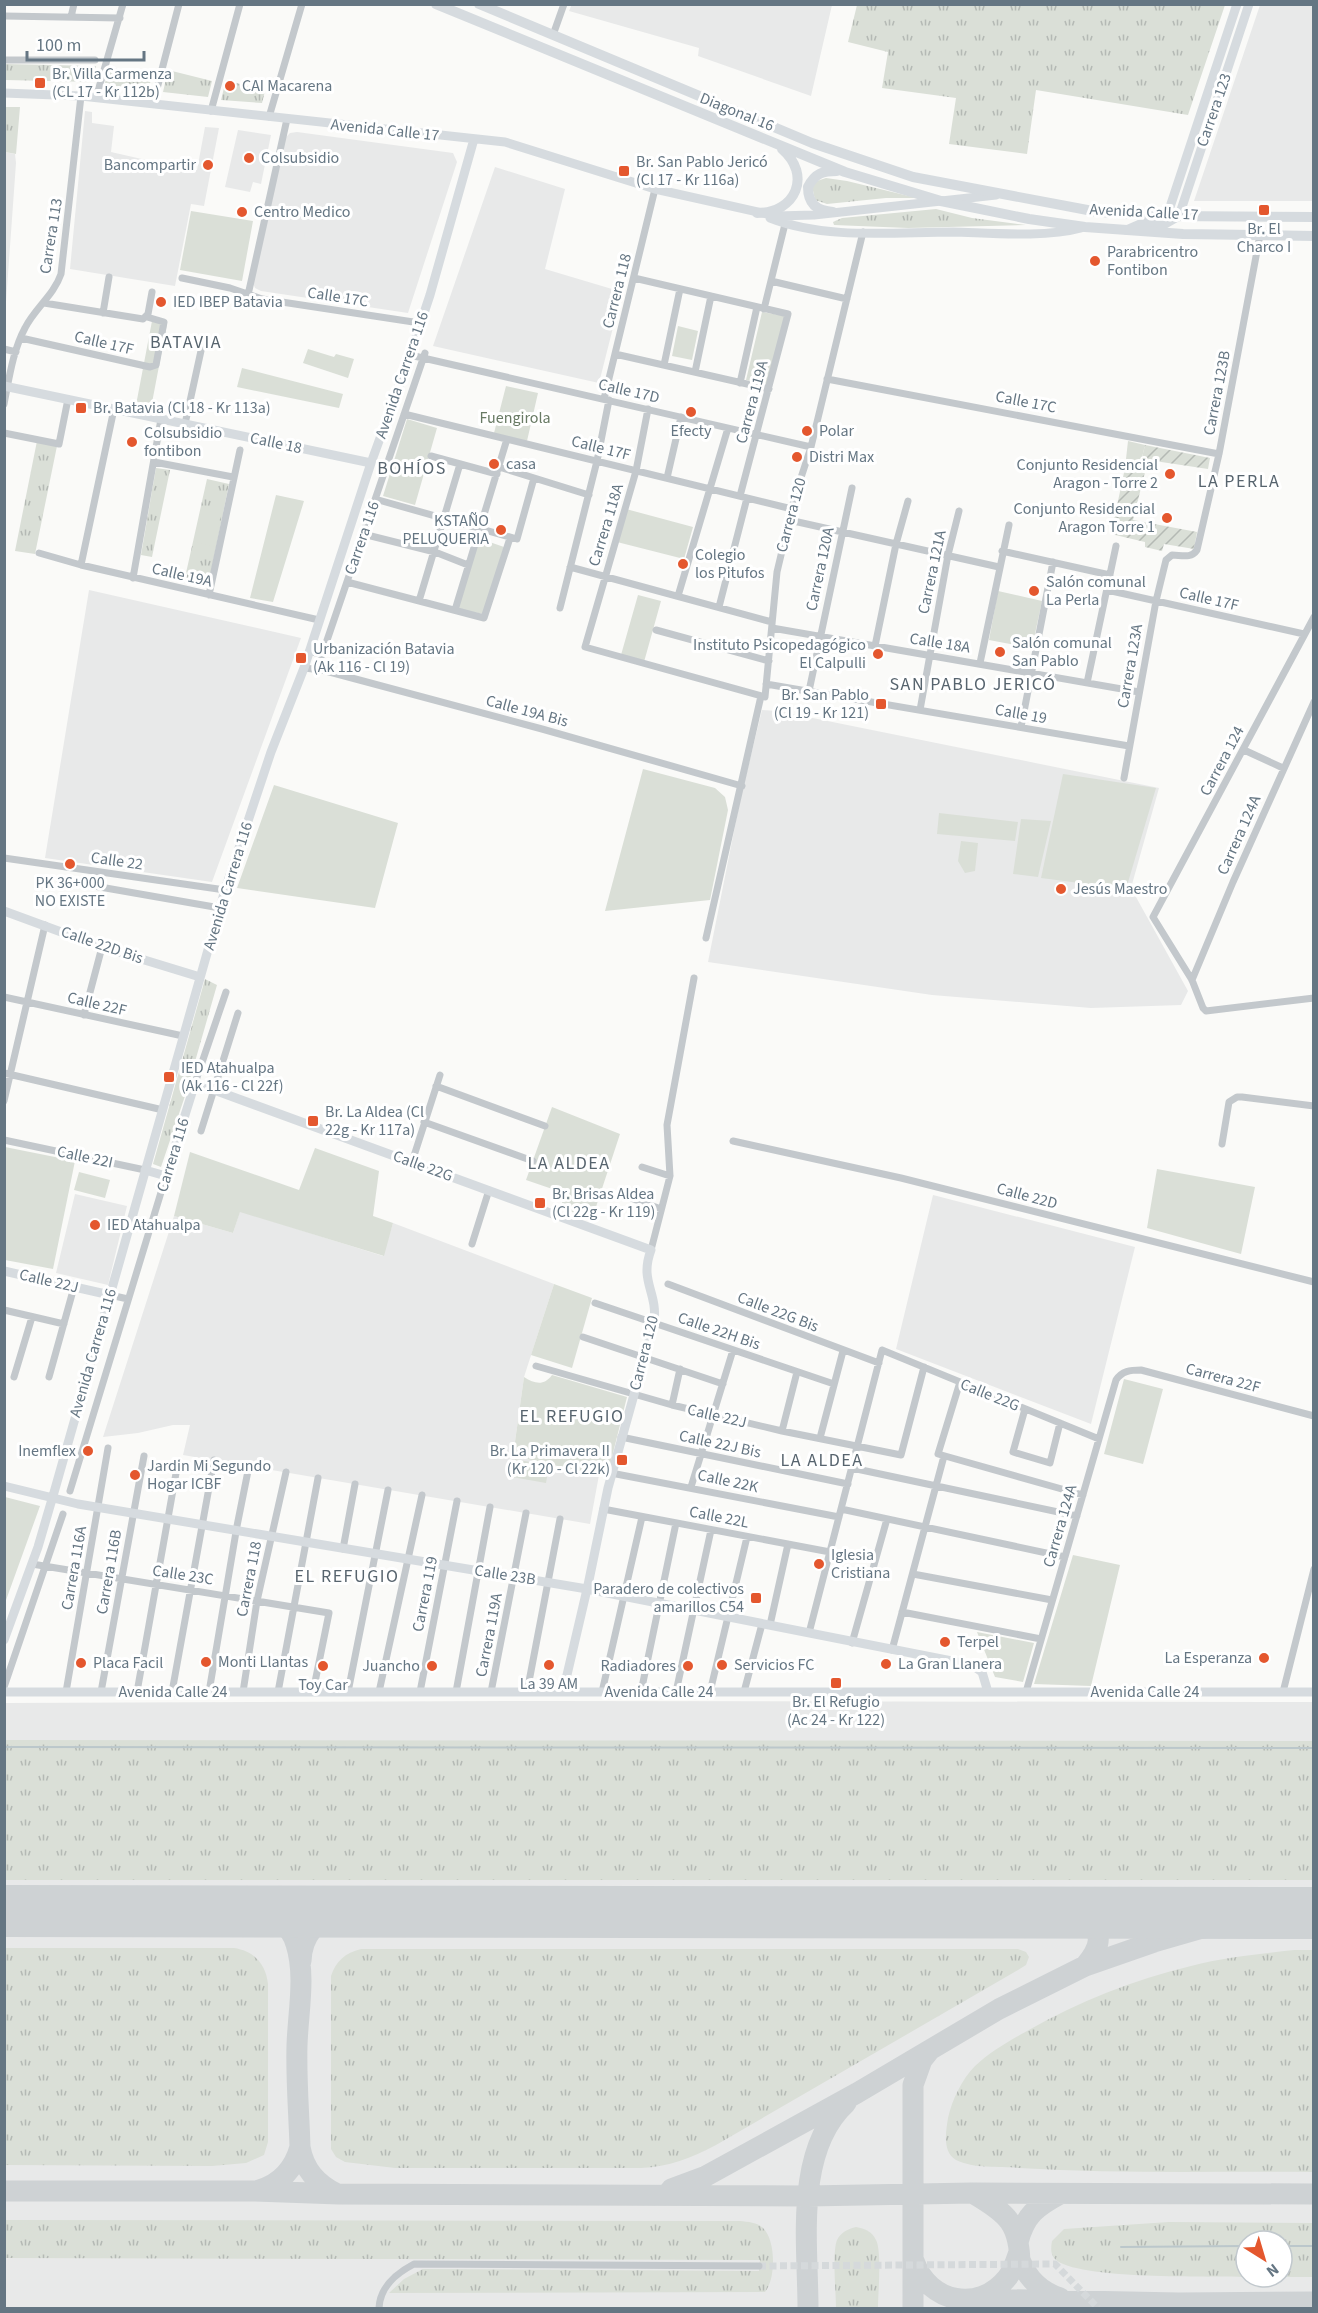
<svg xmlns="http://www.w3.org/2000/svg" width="1318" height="2313" font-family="'Source Sans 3',sans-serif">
<defs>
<pattern id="grass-tufts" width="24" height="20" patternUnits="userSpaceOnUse" patternTransform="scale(1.5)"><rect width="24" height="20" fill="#dadfd7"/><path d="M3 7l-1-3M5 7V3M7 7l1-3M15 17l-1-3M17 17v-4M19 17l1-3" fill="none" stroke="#b4b9b4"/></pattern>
<pattern id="garden-furrows" width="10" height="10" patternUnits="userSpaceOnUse" patternTransform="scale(1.5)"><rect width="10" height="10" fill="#dadfd7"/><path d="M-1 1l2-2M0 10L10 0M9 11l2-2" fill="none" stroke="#b4b9b4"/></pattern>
</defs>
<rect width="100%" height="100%" fill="#fafaf8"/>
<path fill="#e8e9e9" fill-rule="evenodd" d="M572,4h260v1l-21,91 -113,-40 1,-8 -130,-37z
M1260,5h53v196h-119z
M85,111l7,1v11l22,3 -3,26 79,18h7l8,-43 14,1 -15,78 -13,-2 -16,82 -105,-17z
M238,130l33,5 -10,49 -8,-2 -3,10 -25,-5z
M297,132l156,21 4,9 -49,151 -147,-22 -6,-3 -2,-5 32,-145 5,-5z
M5,152l10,2 1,9 -11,153z
M495,167l70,22 -20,80 77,23 -23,91 -166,-37z
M89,590l212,48 -89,244 -167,-24z
M762,710l16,1 381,77 -28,100 57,103 -7,14 -90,3 -159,-13 -224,-33 33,-166z
M75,1194l52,12 -19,79 -52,-12z
M933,1195l202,52 -44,177 -195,-75z
M240,1211l143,45 10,-33 161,61 -30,93 -11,79 86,19 -9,49 -407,-69 7,-30h-17l-35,8 -35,4 71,-221 59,17z
M526,1701l787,1v606h-1308l-1,-605zM1246,2241h36v36h-36z"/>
<path fill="url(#grass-tufts)" d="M857,5v-1l368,1 -37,110 -152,-25 -9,64 -78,-10 7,-46 -74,-10 6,-36 -40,-10z
M5,64l91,2 -4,16 -87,-2z
M109,67l43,8 -4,17 -44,-5z
M168,70l44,11 -4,16 -45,-5z
M226,80l39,11 -3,12 -41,-3z
M4,107h16l-4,47 -11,-2z
M826,178l21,3 70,17h-31l-59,6 -12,-4 -3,-14 5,-5z
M936,209l36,9 54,7 -118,3 -74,-3 -1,-3 9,-4z
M37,441l20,5 -22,108 -20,-3z
M156,468l14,2 -18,87 -11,-2z
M207,479l22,5 -21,102 -24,-4z
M205,979l12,6 -31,108 -25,74 -8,-3z
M5,1740l1308,1v139h-1308z
M5,1948h229c20,3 32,16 34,36v158l-4,13 -18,8 -34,3 -207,-1z
M361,1949h657l8,3 3,5 -3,8 -8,5 -302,175c-25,13 -47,22 -75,23h-246l-50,-6 -9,-5 -5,-8v-173c5,-15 14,-23 30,-27z
M1294,1950h19v222c-97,-1 -196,2 -294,-4 -19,-2 -45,1 -63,-8 -14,-8 -10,-29 -8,-42 4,-18 14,-39 27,-52 15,-14 34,-25 52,-35 52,-30 107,-51 164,-65 34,-9 69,-12 103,-16z
M5,2220l735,1c8,1 17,1 23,7 13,12 13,51 2,64l-376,1 15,-14 19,-10 336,2 1,-11 -755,-2z
M1169,2222l144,1v54h-31v-36h-36v36c-34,-1 -170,3 -191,-18 -5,-5 -4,-12 -3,-18l12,-12z
M856,2227c9,2 16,4 20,13 6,11 2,54 2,68h-42c0,-14 -4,-56 1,-68 4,-8 11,-11 19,-13z"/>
<path fill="#dadfd7" d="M191,211l62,10 -11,60 -62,-11z
M762,312l23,4 -18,68 -21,-4z
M152,321l15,3 -16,84 -15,-3z
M678,326l20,5 -6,29 -20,-4z
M308,349l26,8 2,-3 18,5 -6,19 -45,-15z
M242,368l101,26 -4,14 -102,-21z
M506,386l32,7 -11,48 -33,-8z
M407,419l30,9 -22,77 -32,-9z
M1128,441l17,4 -6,25 -14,-2z
M276,495l28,6 -31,101 -23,-4z
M626,509l67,18 -9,32 -67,-17z
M201,510l20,4 -7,33 -20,-5z
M478,538l26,9 -21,67 -25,-5z
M998,591l44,10 -10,47 -43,-8z
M638,595l23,6 -17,61 -23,-7z
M643,769l72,19 10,9 3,13 -18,90 -105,11z
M1063,774l93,14 -30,101 -85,-11z
M274,785l124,38 -23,85 -138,-20z
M939,813l79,9 -3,19 -78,-7z
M1021,819l30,2 -13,56 -25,-3z
M961,841l17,2 -3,28 -10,2 -7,-12z
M552,1107l68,27 -28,85 -31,-11 3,-15 -38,-13z
M5,1147l70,14 -22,108 -48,-9z
M315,1148l64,23 -6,45 20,7 -9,33 -144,-44 -7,21 -59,-17 16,-64 109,38z
M1157,1169l98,18 -14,67 -94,-26z
M79,1172l31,8 -5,18 -31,-8z
M554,1284l38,14 -20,70 -41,-13z
M552,1375l75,22 -20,80 -94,-21 11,-79c11,7 20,9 28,-2z
M1124,1379l39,10 -20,75 -39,-10z
M515,1459l34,7 -3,17 -34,-6z
M5,1497l35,9 -35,97 -1,-106z
M1073,1555l47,10 -29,121 -57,-2z
M977,1632l57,11 -11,39 -28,-5z"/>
<path fill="url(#garden-furrows)" d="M1145,445l65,13 -2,11 -60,-9 -15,60 64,12 -3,17 -30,-5 -2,7 -17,-4v-5l-34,-8 14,-66 14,2z"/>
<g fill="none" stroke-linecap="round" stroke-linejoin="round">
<path stroke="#bbc7cb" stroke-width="2" d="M4,1747l1310,1
M1282,2246h32
M1121,2247l125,-1"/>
<path stroke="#ced2d4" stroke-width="21" d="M254,1912c19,5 36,11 42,32 10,31 2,69 1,101 -1,34 2,68 3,102 -6,22 -20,37 -41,43
M1060,1913c33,10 53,19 25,53
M301,1961c1,-27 16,-43 42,-49
M300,2147c4,23 17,37 37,47
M671,2189l35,-13 151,-83 142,-84 86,-43 69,-24 45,-13 91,-16
M4,2191h251l84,3 469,2 164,-3 342,1
M974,2194c34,20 46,30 46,72
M1018,2242c7,-27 18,-35 42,-48
M1020,2260c8,19 20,31 40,38
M914,2261c15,42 65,52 93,17 6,-7 9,-17 12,-26
M971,2299l208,4 135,-1
M808,2308c0,-64 -14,-157 38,-205
M913,2308v-223l9,-25 8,-10"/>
<path stroke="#ced2d4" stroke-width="52" d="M4,1911l1310,2"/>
<path stroke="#d5d9db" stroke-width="7" stroke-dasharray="7 3.5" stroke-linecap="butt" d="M759,2266l296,-2 43,44"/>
<path stroke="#c3c8cc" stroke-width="7" d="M4,16l116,2
M71,17l3,-13
M553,35l11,-31
M4,60h91
M96,98l27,-94
M153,104l26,-100
M211,111l29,-107
M269,117l33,-113
M182,278l48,10 32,11 158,24
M634,278l154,36 -48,182
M771,281l76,18
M248,295l39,-176
M44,303l99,16 5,-5 4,-22
M764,309l21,-85
M103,313l6,-36
M21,338l129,29 6,-2 8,-43 -17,-5
M4,349l12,3
M615,354l154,35
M410,355l401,92
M664,365l16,-76
M695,372l16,-76
M827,379l392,75
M740,383l17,-76
M604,399l51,-210
M4,404c5,-25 9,-54 21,-76 10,-20 29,-33 36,-54l20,-178
M648,409l-12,62 -51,176 180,50 12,-125 18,-76 16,-49 52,-215
M404,414l388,95
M185,424l19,-87
M4,433l55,11 9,-45
M431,456l66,18
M154,462l79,15
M499,467l90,28
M667,478l14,-61
M375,499l142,40 17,-61
M789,520l210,47
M363,534l72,18 33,13
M1002,551l108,24
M39,553l42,12 238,55
M81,565l33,-156
M570,567l202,55
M133,578l28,-159
M347,582l137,36 26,-80
M1107,590l197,44
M209,595l31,-145
M678,596l50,-168
M419,601l41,-137
M719,607l28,-109
M560,608l37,-147 12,-61
M455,610l52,-171
M1314,617l-161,300 39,63 11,28 3,3 108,-13
M772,628l367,64
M656,630l113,31
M875,646l21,-102 12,-43
M309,651l13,4 103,-302
M980,663l29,-138
M304,668l18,2 220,59 200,57
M1087,683l29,-137
M766,684l363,62
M809,691l43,-203
M920,710l28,-155 11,-44
M1021,727l32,-165
M1244,750l39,18
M1124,778l32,-177 10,-41 6,-5c9,0 19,4 25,-5l22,-96 41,-219
M4,858l221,32
M60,880l160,28
M706,938l55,-242
M1192,980l41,-98 81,-180
M4,997l179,39
M84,1015l18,-68
M4,1073l159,37
M195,1083l31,-91
M436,1086l109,40
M4,1101l41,-176
M424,1122l109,39
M201,1131l37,-118
M4,1140l141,30
M733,1141l168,37 413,104
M1222,1144l7,-42 8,-5h5l72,9
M412,1162l28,-87
M642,1167l28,9
M628,1197l33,12
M472,1244l17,-54
M651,1250l19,-74 -3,-51 27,-147
M668,1284l211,79
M110,1295l18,4
M595,1303l239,81
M4,1310l60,14
M583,1337l140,47
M536,1366l136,39 110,26 119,24 23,-88
M14,1377l18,-60
M49,1377l25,-90
M960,1382l-22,72 145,41
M672,1405l8,-36
M1025,1409l-12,43 37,11 10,-40
M782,1431l15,-59
M621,1437l227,47
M820,1438l23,-87
M852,1468l225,48
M611,1473l228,44
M691,1487l42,-137
M70,1491l96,-315
M603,1509l227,43
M841,1509l224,48
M343,1549l12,-65
M32,1564l297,49 -16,79
M913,1574l139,26
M902,1612l139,27
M770,1625l18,-81
M809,1633l73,-283 217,89
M852,1643l35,-124
M892,1650l52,-194
M4,1687l59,-173
M66,1692l42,-244
M101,1692l43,-236
M137,1692l41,-230
M172,1692l42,-232
M209,1692l28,-166 12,-60
M243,1692l14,-91 29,-129
M278,1692l40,-214
M348,1692l40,-202
M379,1692l43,-197
M420,1692l37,-191
M456,1692l34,-185
M491,1692l35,-179
M527,1692l33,-173
M602,1692l40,-175
M641,1692l35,-169
M676,1692l35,-162
M710,1692l37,-155
M744,1692l18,-68
M1026,1692l90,-312c6,-9 14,-10 25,-10l173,46
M1283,1692l31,-123
M379,2308c1,-21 16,-34 35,-44l345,2"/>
<path stroke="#d6dbdf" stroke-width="9" d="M4,93l77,3 424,46 150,47 121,27 38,-1 182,-20
M1167,216l70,-212
M770,218c56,22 123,14 183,14 37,1 92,6 128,-4
M1126,230l16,-7 23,1 14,-8 70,-212
M4,386l367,77
M4,911l98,36 98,30
M145,1170l21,6 29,-93 456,167c-12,32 7,41 3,73l-46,165 -20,97 -25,107
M4,1271l106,24
M4,1486l74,18 509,85 385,76 10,7 6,20
M4,1640l34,-93 17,-58 170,-599 46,-138 33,-84 67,-205 37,-102 22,-66 44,-156
M4,1692h1310"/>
<path stroke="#d6dbdf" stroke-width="10" d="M436,4l409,168 96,29 88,18 56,8 98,7 131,2
M479,4l333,139 101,34 185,35 69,4 147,1
M833,212c-16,-1 -25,-8 -25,-25 7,-14 15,-16 29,-16
M757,213c39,0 55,-38 25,-64"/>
</g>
<g fill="#e4572e" stroke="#fff" stroke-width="2">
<rect x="34" y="77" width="12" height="12" rx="3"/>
<circle cx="230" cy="86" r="6"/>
<circle cx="249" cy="158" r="6"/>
<circle cx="208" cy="165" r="6"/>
<rect x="618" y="165" width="12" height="12" rx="3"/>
<rect x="1258" y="204" width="12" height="12" rx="3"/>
<circle cx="242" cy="212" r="6"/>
<circle cx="1095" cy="261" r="6"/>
<circle cx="161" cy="302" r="6"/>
<rect x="75" y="402" width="12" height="12" rx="3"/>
<circle cx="691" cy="412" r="6"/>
<circle cx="807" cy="431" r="6"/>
<circle cx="132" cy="442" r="6"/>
<circle cx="797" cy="457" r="6"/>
<circle cx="494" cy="464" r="6"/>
<circle cx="1170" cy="474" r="6"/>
<circle cx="1167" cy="518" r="6"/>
<circle cx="501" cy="530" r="6"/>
<circle cx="683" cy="564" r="6"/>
<circle cx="1034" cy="591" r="6"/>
<circle cx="1000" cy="652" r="6"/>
<circle cx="878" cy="654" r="6"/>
<rect x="295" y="652" width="12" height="12" rx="3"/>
<rect x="875" y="698" width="12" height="12" rx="3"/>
<circle cx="70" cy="864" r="6"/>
<circle cx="1061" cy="889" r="6"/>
<rect x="163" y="1071" width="12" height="12" rx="3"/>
<rect x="307" y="1115" width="12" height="12" rx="3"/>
<rect x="534" y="1197" width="12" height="12" rx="3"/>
<circle cx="95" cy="1225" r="6"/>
<circle cx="88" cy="1451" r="6"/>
<rect x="616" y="1454" width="12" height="12" rx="3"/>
<circle cx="135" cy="1475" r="6"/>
<circle cx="819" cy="1564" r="6"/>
<rect x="750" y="1592" width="12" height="12" rx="3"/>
<circle cx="945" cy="1642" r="6"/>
<circle cx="1264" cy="1658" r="6"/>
<circle cx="206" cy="1662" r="6"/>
<circle cx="81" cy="1663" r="6"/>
<circle cx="886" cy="1664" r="6"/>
<circle cx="549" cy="1665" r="6"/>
<circle cx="722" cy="1665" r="6"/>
<circle cx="323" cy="1666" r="6"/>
<circle cx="432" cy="1666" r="6"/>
<circle cx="688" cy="1666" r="6"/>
<rect x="830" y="1677" width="12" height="12" rx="3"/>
</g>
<g text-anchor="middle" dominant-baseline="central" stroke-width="6" stroke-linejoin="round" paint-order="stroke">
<g font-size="16" fill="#657683" stroke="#fff" text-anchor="start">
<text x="52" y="74">Br. Villa Carmenza<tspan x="52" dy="18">(CL 17 - Kr 112b)</tspan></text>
<text x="242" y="86">CAI Macarena</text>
<text x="261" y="158">Colsubsidio</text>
<text x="636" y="162">Br. San Pablo Jericó<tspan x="636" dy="18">(Cl 17 - Kr 116a)</tspan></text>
<text x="196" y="165" text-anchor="end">Bancompartir</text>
<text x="254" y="212">Centro Medico</text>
<text x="1264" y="229" text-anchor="middle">Br. El<tspan x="1264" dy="18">Charco I</tspan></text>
<text x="1107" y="252">Parabricentro<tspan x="1107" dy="18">Fontibon</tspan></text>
<text x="173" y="302">IED IBEP Batavia</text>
<text x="93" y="408">Br. Batavia (Cl 18 - Kr 113a)</text>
<text x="691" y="431" text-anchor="middle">Efecty</text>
<text x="819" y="431">Polar</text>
<text x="144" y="433">Colsubsidio<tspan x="144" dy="18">fontibon</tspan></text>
<text x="809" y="457">Distri Max</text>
<text x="506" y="464">casa</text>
<text x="1158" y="465" text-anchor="end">Conjunto Residencial<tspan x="1158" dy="18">Aragon - Torre 2</tspan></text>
<text x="1155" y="509" text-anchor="end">Conjunto Residencial<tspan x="1155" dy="18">Aragon Torre 1</tspan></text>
<text x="489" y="521" text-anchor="end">KSTAÑO<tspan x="489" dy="18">PELUQUERIA</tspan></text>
<text x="695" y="555">Colegio<tspan x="695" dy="18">los Pitufos</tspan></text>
<text x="1046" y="582">Salón comunal<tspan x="1046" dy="18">La Perla</tspan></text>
<text x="1012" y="643">Salón comunal<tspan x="1012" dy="18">San Pablo</tspan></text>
<text x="866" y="645" text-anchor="end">Instituto Psicopedagógico<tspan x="866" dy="18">El Calpulli</tspan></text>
<text x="313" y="649">Urbanización Batavia<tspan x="313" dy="18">(Ak 116 - Cl 19)</tspan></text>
<text x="869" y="695" text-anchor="end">Br. San Pablo<tspan x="869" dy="18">(Cl 19 - Kr 121)</tspan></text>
<text x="70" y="883" text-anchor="middle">PK 36+000<tspan x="70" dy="18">NO EXISTE</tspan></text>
<text x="1073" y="889">Jesús Maestro</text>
<text x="181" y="1068">IED Atahualpa<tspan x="181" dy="18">(Ak 116 - Cl 22f)</tspan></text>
<text x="325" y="1112">Br. La Aldea (Cl<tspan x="325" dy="18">22g - Kr 117a)</tspan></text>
<text x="552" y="1194">Br. Brisas Aldea<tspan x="552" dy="18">(Cl 22g - Kr 119)</tspan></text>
<text x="107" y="1225">IED Atahualpa</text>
<text x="76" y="1451" text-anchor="end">Inemflex</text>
<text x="610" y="1451" text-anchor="end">Br. La Primavera II<tspan x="610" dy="18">(Kr 120 - Cl 22k)</tspan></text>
<text x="147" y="1466">Jardin Mi Segundo<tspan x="147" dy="18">Hogar ICBF</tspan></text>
<text x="831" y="1555">Iglesia<tspan x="831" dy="18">Cristiana</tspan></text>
<text x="744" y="1589" text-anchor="end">Paradero de colectivos<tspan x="744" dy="18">amarillos C54</tspan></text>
<text x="957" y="1642">Terpel</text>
<text x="1252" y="1658" text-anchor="end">La Esperanza</text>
<text x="218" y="1662">Monti Llantas</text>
<text x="93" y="1663">Placa Facil</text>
<text x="898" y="1664">La Gran Llanera</text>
<text x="734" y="1665">Servicios FC</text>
<text x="420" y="1666" text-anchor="end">Juancho</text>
<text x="676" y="1666" text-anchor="end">Radiadores</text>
<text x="549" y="1684" text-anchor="middle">La 39 AM</text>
<text x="323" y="1685" text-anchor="middle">Toy Car</text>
<text x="836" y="1702" text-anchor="middle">Br. El Refugio<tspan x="836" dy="18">(Ac 24 - Kr 122)</tspan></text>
</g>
<g font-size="16" fill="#657683" stroke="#fff">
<text transform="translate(1214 110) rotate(-71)">Carrera 123</text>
<text transform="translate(737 112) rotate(22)">Diagonal 16</text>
<text transform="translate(385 130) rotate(6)">Avenida Calle 17</text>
<text transform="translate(1144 212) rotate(3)">Avenida Calle 17</text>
<text transform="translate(51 236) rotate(-81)">Carrera 113</text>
<text transform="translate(617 291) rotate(-76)">Carrera 118</text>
<text transform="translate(338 297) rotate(9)">Calle 17C</text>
<text transform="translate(104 343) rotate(13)">Calle 17F</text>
<text transform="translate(402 375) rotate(-71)">Avenida Carrera 116</text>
<text transform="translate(629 391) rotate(13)">Calle 17D</text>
<text transform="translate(1217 393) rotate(-79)">Carrera 123B</text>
<text transform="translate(752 402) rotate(-75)">Carrera 119A</text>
<text transform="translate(1026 402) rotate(11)">Calle 17C</text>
<text transform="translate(276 443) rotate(12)">Calle 18</text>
<text transform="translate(601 448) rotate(14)">Calle 17F</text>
<text transform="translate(791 515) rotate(-75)">Carrera 120</text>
<text transform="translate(606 525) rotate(-73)">Carrera 118A</text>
<text transform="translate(362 538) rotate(-71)">Carrera 116</text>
<text transform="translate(820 569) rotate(-78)">Carrera 120A</text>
<text transform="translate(932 572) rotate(-78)">Carrera 121A</text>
<text transform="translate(182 575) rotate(13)">Calle 19A</text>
<text transform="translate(1209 599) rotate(13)">Calle 17F</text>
<text transform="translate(940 643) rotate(9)">Calle 18A</text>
<text transform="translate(1130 666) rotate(-80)">Carrera 123A</text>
<text transform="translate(527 711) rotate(15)">Calle 19A Bis</text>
<text transform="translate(1021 714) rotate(10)">Calle 19</text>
<text transform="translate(1222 761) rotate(-62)">Carrera 124</text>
<text transform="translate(1239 835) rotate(-66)">Carrera 124A</text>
<text transform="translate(117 861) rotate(8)">Calle 22</text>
<text transform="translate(228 886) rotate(-73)">Avenida Carrera 116</text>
<text transform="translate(102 945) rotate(19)">Calle 22D Bis</text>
<text transform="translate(97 1004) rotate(13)">Calle 22F</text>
<text transform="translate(173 1155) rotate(-73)">Carrera 116</text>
<text transform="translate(85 1157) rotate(12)">Calle 22I</text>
<text transform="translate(423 1166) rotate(20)">Calle 22G</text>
<text transform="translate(1027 1196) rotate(15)">Calle 22D</text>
<text transform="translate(49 1281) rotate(13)">Calle 22J</text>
<text transform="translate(778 1312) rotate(21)">Calle 22G Bis</text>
<text transform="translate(719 1331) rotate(19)">Calle 22H Bis</text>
<text transform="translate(93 1353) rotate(-74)">Avenida Carrera 116</text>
<text transform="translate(644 1353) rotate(-76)">Carrera 120</text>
<text transform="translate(1223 1378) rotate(15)">Carrera 22F</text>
<text transform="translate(990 1395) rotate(22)">Calle 22G</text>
<text transform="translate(717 1416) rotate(13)">Calle 22J</text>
<text transform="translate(720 1444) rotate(12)">Calle 22J Bis</text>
<text transform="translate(728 1481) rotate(12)">Calle 22K</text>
<text transform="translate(719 1517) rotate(11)">Calle 22L</text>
<text transform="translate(1060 1526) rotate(-74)">Carrera 124A</text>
<text transform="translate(74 1568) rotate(-80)">Carrera 116A</text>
<text transform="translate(109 1572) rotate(-80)">Carrera 116B</text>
<text transform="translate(183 1575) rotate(9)">Calle 23C</text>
<text transform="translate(505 1575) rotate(9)">Calle 23B</text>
<text transform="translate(249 1579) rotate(-79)">Carrera 118</text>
<text transform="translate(425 1594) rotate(-79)">Carrera 119</text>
<text transform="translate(489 1635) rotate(-79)">Carrera 119A</text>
<text x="173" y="1692">Avenida Calle 24</text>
<text x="659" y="1692">Avenida Calle 24</text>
<text x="1145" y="1692">Avenida Calle 24</text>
</g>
<g font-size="16" fill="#687a64" stroke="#fff">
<text x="515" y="418">Fuengirola</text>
</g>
<g font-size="18" letter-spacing="1.5" fill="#57646e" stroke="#fff">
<text x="186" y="342">BATAVIA</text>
<text x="412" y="468">BOHÍOS</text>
<text x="1239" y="481">LA PERLA</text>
<text x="973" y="684">SAN PABLO JERICÓ</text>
<text x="569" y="1163">LA ALDEA</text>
<text x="572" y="1416">EL REFUGIO</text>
<text x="822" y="1460">LA ALDEA</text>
<text x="347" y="1576">EL REFUGIO</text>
</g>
</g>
<rect width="1318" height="2313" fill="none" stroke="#657683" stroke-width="12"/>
<g transform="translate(1264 2259) rotate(143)"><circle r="28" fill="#ffffff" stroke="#c1c8cd" stroke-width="1.5"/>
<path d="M0-4.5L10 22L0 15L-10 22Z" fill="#e4572e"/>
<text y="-9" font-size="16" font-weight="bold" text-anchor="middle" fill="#657683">N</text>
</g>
<path d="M27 51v9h117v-9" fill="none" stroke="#657683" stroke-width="3"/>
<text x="36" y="51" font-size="18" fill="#657683" stroke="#ffffff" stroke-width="4.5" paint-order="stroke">100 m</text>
</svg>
